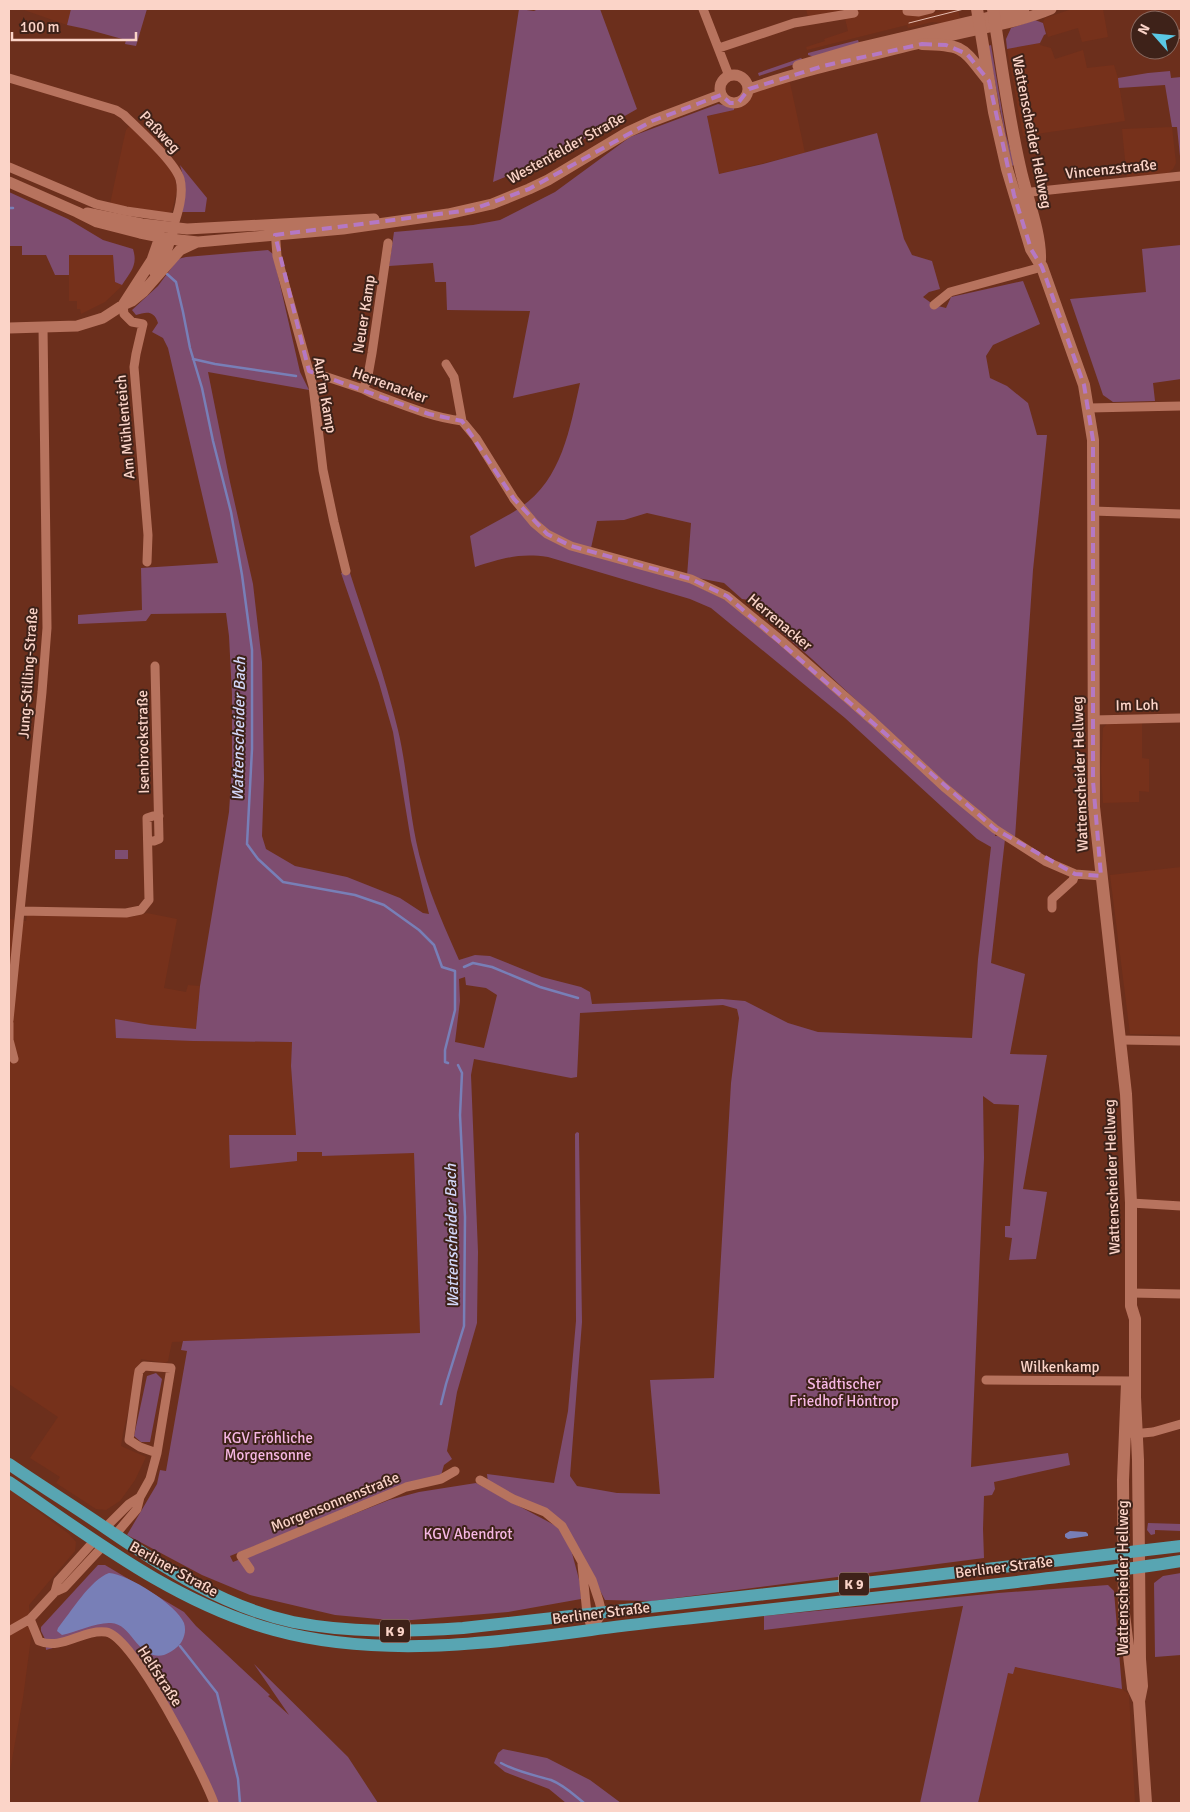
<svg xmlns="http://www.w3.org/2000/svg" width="1190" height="1812" font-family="Signika,sans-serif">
<rect width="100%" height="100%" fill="#6c2f1c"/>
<path fill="#76311b" d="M9,9h62l-4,16 -43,-15h-14z
M806,9h138l-29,7 43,-7 2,9 -18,5 -10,-1 -24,6 -1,-3 -100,25 -1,-3 19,-6 -1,-2 24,-8 -5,-21 -35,7z
M1072,9h31l5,28 -26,5 -4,-14 -30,9 -5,-15 2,-4z
M1040,43v2l11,3 4,11 28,-9 4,18 27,-3 4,13 7,43 -102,15 -16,-87z
M789,78l16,75 -86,21 -12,-58 27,-6v-3l9,-3 5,-5 5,-7z
M130,125l41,44 4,9 2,12 -5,21 -4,2 -58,-9 13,-61 3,-13z
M1172,127l4,36 -3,6 -6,5 -40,6 -5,-51z
M69,255h44l2,27 8,3 -18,17 -24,12 -1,-5h-3v-8h-8z
M1142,722v36l7,1v33l-10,-1v11l-36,1 -2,-33 2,-42 4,-4z
M1181,867v168l-51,-1 -20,-159z
M147,913l30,6 -13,69 22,4 2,-7 12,1 -4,43 1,12 95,1 -1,24 5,69h-67l68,26v-9h25v4l92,-4 6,182 -248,8 -4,19 -3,2 -24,-4 -18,74 -2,13 25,11 -11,23 -15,21 -14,9 -10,-1 -40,-26 4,-6 -30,-19 28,-41 -49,-33v-465l17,2 1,-6 104,2z
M9,1488l10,7 1,3 49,36 7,8 -1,9 -46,54 2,33 -8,60 -14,78z
M1015,1667l107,22 7,5 6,109h-157l30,-131z"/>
<path fill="#7e4d70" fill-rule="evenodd" d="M71,9h76l-11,37 -11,-2 1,-4 -40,-11 -19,-4z
M519,9l15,2 4,-2h62l37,100 -86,49 -58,24z
M1035,20l8,3 3,11 -2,1 -4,8 -33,6 -1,-10 5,-11z
M858,40l1,3 -44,14 -7,-2v-2z
M991,45l15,90 9,30 -4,1 -23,-120z
M801,58l3,3 -45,15 -1,-3z
M1170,71l1,7 10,-1v89l-4,-39h-5l-7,-42 -46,3 -1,-10 30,-5z
M718,104l16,3v3l-27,6 12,58 44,-10 114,-31 27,106 8,16 20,6 8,28 -11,3 -6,5 11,8 12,3 5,-11 72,-16 17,43 -47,21 -7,11 4,22 17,8 21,17 9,32h10l-14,135 -18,268 -36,-23 -167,-156 -51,-45 2,-4 -14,-10 -7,-1 -18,-16 -37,-7 4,-53 -44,-10 -23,7 -27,1 -6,27 93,32 50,24 261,228v4h8l2,3 -14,124 34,11 -15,80 37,1 -24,134 24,3 -11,67 -27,1 3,-22 -7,-1v-11h5l9,-121 -25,-1 -11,-8 1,62 -13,309 97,-14 2,12 -76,17 1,7 -3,6 -8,1 -1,33 1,29 -332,43 -47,-1 -41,-77 -76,-40 -1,-9 67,9 14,-72 8,-90 -1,-187 2,-2 2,1v4l3,185 -12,154 7,10 40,7 43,1 -10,-114 64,-2 17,-295 8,-65 -2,-9 -14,-4 -143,8 -3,64 -6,1 -97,-19 -3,16 7,177 -1,71 -20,69 -10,59 5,8 -8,6 -4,14 -35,6 -175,71 3,6 156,-62 30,-8 57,-9 84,45 12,25 8,30 1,16 -73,13 -108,9 -65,-6 -85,-20 -48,-20 -75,-40 30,-51 3,-14 6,1 21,-120 -6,-1 2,-9 237,-8 -6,-180 -92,3v-4h-25v9l-67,7 -1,-33h67l-5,-69 1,-24 -99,-1 -77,-3 -1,-19 36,6 45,4 4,-43 29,-174 3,-45v-72l-3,-59 -3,-23 -75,1 -5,7 -68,3v-9l64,-5 -1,-42 77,-5 -50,-215 -5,-10 -11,-6 6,-9c-4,-13 -12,-11 -22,-8l-4,-5 26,-24 20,-27 8,-2 82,-7 5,4 27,118 9,18 -101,-18 22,110 23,102 9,78 2,117 -2,57 4,13 29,17 52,11 53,21 23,15 6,1 -18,-73 -18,-109 -14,-49 -38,-110 8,-3c17,53 36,106 49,160 11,46 11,93 25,138 9,32 23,62 36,92l16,-5 15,1 52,21 39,10 9,5 2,12 130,-5 23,2 43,22 30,9 154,6 6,-79 13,-112 -14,-8 -132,-121 -134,-110 -21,-9 -142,-42c-29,-4 -45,1 -73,10l-5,-31c17,-10 35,-18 51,-29 41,-28 49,-79 59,-124l-67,15 17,-87 -83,-1 -1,-28h-11l-2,-19 -44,3 5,-34 79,-7 27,-5 55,-28 75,-55zM465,977l1,8 20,3 11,7 -13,53 -29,-6 5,-41 -1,-22z
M180,165l27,33 -2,14h-23l3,-29z
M9,192l59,27 35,21 30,9c5,16 -2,22 -11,36l-7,-3 -2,-27h-44v20h-14l-9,-20h-24v-9h-13z
M1181,245v134l-28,4 2,18 -42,1 -10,-7 -33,-96 76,-7 -4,-43z
M115,850h13v9h-13z
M156,1373l6,6 -12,63h-9l-7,-6 13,-60z
M1148,1523l33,1v7l-26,-1v4l-4,1 -4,-5z
M98,1565h7l79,47 12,14 74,69 -2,1 21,19 -35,-51 94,93 30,46h-166c-16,-32 -75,-157 -106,-167 -14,-4 -45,11 -60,14l-1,-11 -4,-8v-4z
M1181,1573v82l-26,2 -1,-74 9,-7z
M1108,1585l6,6 8,98 -107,-22 -2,7 -5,-1 -30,130h-58l43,-197 -199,24v-14l234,-23z
M503,1749l44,9 43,22 31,23h-55l-17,-14 -44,-17 -11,-9 4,-10z"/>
<path fill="#787fb7" d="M1070,1531l16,1 2,2v2l-20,3 -3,-2v-3z
M109,1573c19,1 68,32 75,50 2,6 1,12 -2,18 -3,6 -12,12 -18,14 -27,6 -31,-31 -53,-32 -14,-1 -35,9 -49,12l-5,-4 1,-3c13,-16 32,-48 51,-55z"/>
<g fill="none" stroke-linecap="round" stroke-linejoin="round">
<path stroke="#787fb7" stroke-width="2.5" d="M9,208h4
M167,274l9,8 7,30 7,36 12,40 11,53 18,71 11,63 10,75v99l-5,95 11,15 25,23 72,13 29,10 35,25 15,15 8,22 13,4v39l-10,40v12l3,1
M193,359l22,5 81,12
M464,967l9,-4 19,4 48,20 38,11
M441,1404l5,-20 18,-58 1,-109 -5,-102 2,-42 -4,-8
M180,1646l37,47 21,86 2,24
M501,1763c16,9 33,12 50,17 13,5 23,15 33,23"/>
<path stroke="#b7735e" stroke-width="9" d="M703,9l26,67
M907,11l12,1 12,-3
M1170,36l11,-2
M719,48l75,-25 60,-10
M9,78l107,32 8,5c14,14 50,46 56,64 4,15 -2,34 -7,49
M9,167l87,37 30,7 50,7
M1022,193l159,-17
M275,229l2,27 36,130 10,84 11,52 12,49
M123,305l1,9 8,8 11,2 -7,30 -2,13 14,168 -1,27
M934,305l16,-13 92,-25
M446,364l8,13 8,44
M309,371l54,18 8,4c30,11 59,24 91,28l14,17 38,61 20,24 13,11 24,12 120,33 36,17 55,45 91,80 71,66 51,42 50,32 30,13 26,2
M363,389l4,-8 5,-28 16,-110
M1089,408l92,-2
M1093,511l88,3
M1093,720l88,-2
M148,841h6l5,-2 -4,-173
M1052,908v-9l21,-19 2,-6
M20,911l106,2 15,-3 8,-10 -2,-82 6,-2h6
M9,1020l33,-328 5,-64 -4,-301
M9,1023v17l5,19
M1121,1040l60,1
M1131,1203l50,3
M1131,1293l50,1
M986,1380l146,1
M1133,1434l20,-2 28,-8
M480,1480l33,19 32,13 17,14 30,54 7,21 3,12 -10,17
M105,1528l24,-24 11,-7
M115,1535l22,-26 3,-12 10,-18 7,-26 14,-85 -27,-2 -5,5 -1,6 -9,63 11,7 17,6
M582,1564l5,50 5,16
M250,1569l-9,-13 149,-62 16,-7 35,-8 14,-8
M55,1592l9,-4 39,-42
M30,1619l9,22c22,10 44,-12 67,-9 27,3 98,143 108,171
M9,1631l21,-12 25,-27 3,-11 37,-41"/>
<path stroke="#b7735e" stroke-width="11" d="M798,66l64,-19 162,-38
M720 89a14 14 0 1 1 28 0a14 14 0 1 1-28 0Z
M749,89c63,-22 130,-35 195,-52 36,-9 74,-14 107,-28
M9,182l68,30 20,10 43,11 30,6 28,3 145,-13 105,-15 44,-10 37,-15 19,-9 80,-48 24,-11 69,-26
M87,213l55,11 45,5 187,-10
M155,273l13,-27 4,-13
M123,305l29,-45 8,-23
M9,328l68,-2 26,-8 20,-13 9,-4 11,-9 37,-42 17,-8"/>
<path stroke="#b7735e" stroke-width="12" d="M977,9l17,103 13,57 24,80 11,18 42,118 9,55 1,367 32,287 5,109v103l4,13v78l3,63 2,199 2,27 -3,15 7,102
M993,9c8,53 15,106 27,158 6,29 21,65 20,93
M922,44c44,1 40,4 67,37
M1127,1383l-4,97 1,134 9,74 6,13"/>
<path stroke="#58a5b2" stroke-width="12" d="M9,1464c32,22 66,43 98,65 57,39 117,78 186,93 56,11 113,10 170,6l446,-50 272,-32
M9,1482c84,57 166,121 265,148 102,28 214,14 317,0 42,-6 85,-10 128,-15 99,-11 199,-22 298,-33 55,-7 110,-12 164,-21"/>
<path stroke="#e7bdb1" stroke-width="1" d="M909,23l55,-14"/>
</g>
<path fill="none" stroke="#b578c3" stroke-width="4" stroke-dasharray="10 6" stroke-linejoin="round" d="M922,44l24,1 21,9 22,27 25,114 17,54 11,18 42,118 9,55v341l8,95 -26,-2 -80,-45 -268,-233 -36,-17 -120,-33 -24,-12 -33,-35 -52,-78 -33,-7 -120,-43 -34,-136 196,-25 58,-21 123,-68 69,-26 9,8h8l11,-14 74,-23z"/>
<g text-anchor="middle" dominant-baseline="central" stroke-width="4" stroke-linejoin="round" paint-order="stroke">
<g fill="#3e2219" stroke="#c29f94" stroke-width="1">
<rect x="839" y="1572.5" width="30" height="23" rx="4"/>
<rect x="380" y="1619.5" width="30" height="23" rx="4"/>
</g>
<g font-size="14" font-weight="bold" fill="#fbd4c8">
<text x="854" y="1584">K 9</text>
<text x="395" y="1631">K 9</text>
</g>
<g font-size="15" fill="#fbd4c8" stroke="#3e2219">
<text transform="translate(160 132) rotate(47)">Paßweg</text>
<text transform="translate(1032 132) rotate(79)">Wattenscheider Hellweg</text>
<text transform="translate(566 148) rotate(-29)">Westenfelder Straße</text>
<text transform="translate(1111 169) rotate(-6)">Vincenzstraße</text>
<text transform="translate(364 314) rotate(-81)">Neuer Kamp</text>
<text transform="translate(390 385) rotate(20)">Herrenacker</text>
<text transform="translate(325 395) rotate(80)">Auf'm Kamp</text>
<text transform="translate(125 427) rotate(-95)">Am Mühlenteich</text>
<text transform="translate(780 622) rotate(40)">Herrenacker</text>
<text transform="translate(28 673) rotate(-86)">Jung-Stilling-Straße</text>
<text transform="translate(1137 705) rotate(-1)">Im Loh</text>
<text transform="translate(143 742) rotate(-91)">Isenbrockstraße</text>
<text transform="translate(1080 774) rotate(-92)">Wattenscheider Hellweg</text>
<text transform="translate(1112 1177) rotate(-92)">Wattenscheider Hellweg</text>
<text x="1060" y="1367">Wilkenkamp</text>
<text transform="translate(335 1502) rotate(-22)">Morgensonnenstraße</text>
<text transform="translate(1004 1567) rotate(-7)">Berliner Straße</text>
<text transform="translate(174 1569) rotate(29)">Berliner Straße</text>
<text transform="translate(1123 1578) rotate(-90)">Wattenscheider Hellweg</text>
<text transform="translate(601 1613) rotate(-7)">Berliner Straße</text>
<text transform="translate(160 1676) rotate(57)">Helfstraße</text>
</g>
<g font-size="15" fill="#f6b7e3" stroke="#3e2219">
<text x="844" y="1384">Städtischer<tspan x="844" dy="17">Friedhof Höntrop</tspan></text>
<text x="268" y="1438">KGV Fröhliche<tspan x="268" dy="17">Morgensonne</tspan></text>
<text x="468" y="1534">KGV Abendrot</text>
</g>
<g font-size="16" font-style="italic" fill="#d2d7f8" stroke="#3e2219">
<text transform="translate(239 729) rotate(-89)">Wattenscheider Bach</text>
<text transform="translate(452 1236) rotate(-91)">Wattenscheider Bach</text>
</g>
</g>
<rect width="1190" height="1812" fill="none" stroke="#fbd4c8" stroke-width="20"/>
<g transform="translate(1155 35) rotate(297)"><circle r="24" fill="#3e2219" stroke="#8a695f"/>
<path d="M0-4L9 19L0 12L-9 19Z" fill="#5ac8e5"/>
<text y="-8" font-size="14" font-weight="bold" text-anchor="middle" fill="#fbd4c8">N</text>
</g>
<path d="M12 32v8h124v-8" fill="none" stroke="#fbd4c8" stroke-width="2.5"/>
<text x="20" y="32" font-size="15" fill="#fbd4c8" stroke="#3e2219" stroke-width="4" paint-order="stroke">100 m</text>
</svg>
